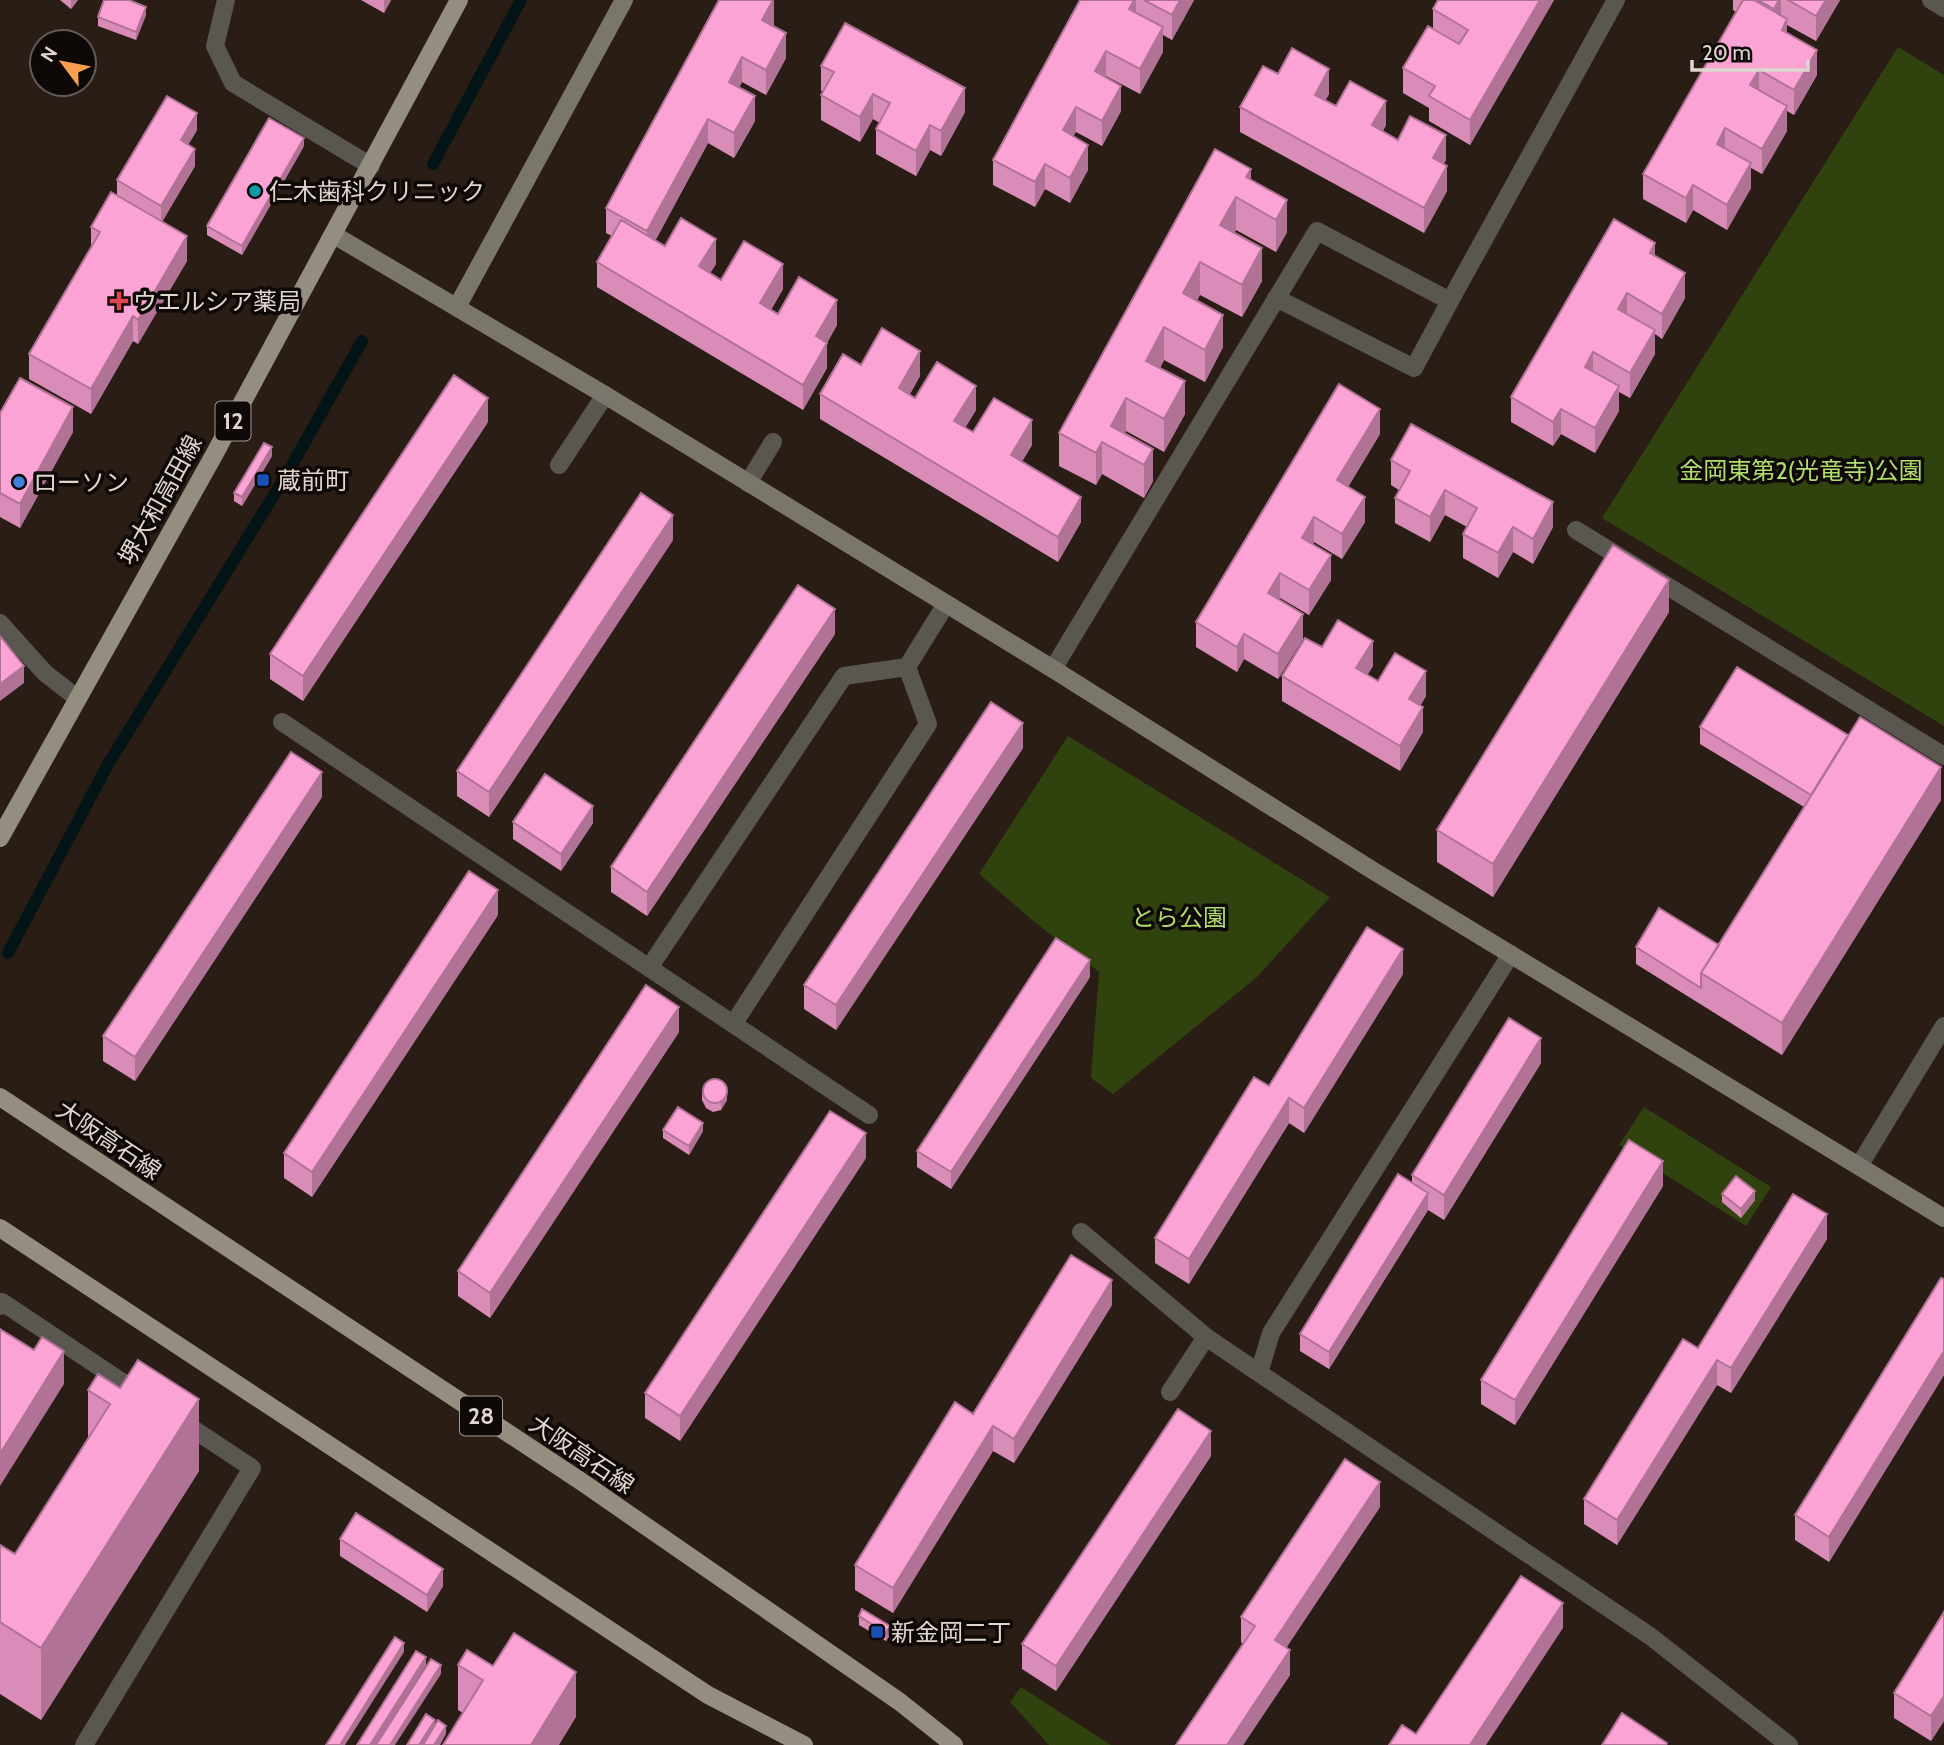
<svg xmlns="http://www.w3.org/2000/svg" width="1944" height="1745" font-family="Cabin,'Noto Sans JP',sans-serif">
<rect width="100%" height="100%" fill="#2a1d15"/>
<path fill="#30420d" d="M1898,47l46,28v651l-342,-208z
M1068,736l262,161 -73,80 -144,117 -22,-16 8,-106 -67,-52 -53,-46z
M1644,1107l127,80 -25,39 -127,-81z
M1021,1687l90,58h-62l-39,-43z"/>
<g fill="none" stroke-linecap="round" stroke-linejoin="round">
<path stroke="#031416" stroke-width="12" d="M433,164l88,-164
M8,953l99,-187 181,-294 74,-131"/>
<path stroke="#5a5750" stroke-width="18" d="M1276,298l138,70 36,-67
M559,465l46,-70
M748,483l25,-41
M907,667l39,-63
M1053,669l264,-438 133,70 166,-301
M282,722l587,393
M1511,954l-240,379 -12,40 391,263 139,109
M649,968l195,-292 63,-9 21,57 -194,299
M1081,1232l125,105 53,36
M0,1306l2,-4 141,94
M1170,1392l36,-55
M84,1745l168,-277 -74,-49"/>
<path stroke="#5a5750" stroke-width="18" d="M226,0l-11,46 18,37 138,83
M1931,0l13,8
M1576,530l368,226
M0,623l45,50 32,25
M1859,1166l85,-140"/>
<path stroke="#7b766b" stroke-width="18" d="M334,235l271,160 448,274 319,201 572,348
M457,307l167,-307"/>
<path stroke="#948e80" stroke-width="18" d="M0,838l214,-383 245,-455
M0,1097l582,385 318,220 54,43
M0,1228l708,467 96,50"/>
</g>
<path fill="#d98cb7" d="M60,0h18l-7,9z
M361,0h30l-7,13z
M719,0l55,24 -1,2 13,32 -20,37 -24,-13 -3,6 16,33 -21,37 -26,-15 -53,98 10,5 51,18 -6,9 11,7 62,9 -12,21 7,4 59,11 -10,18v25l-24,42 -206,-123v-25l15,-26 -6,-3v-25z
M1080,0h114l-22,40 -9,-5v17l-23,42 -34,-18v1l15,34 -19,35 -26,-14 -3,4 15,34 -18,33 -25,-14 -10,18 -42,-22v-25z
M1554,0l-84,145 -41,-24v-13l-26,-15v-25l30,-39v-20z
M1733,0h107l-24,41 -29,-16v8l30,42 -23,40 -7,-4v20l-25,43 -11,-6v20l-24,42 -34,-20 -7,13 -43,-24v-25l93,-162 -3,-2z
M146,15l-10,25 -38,-14v-9z
M821,66l144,46 -24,44 -11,-6 -14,26 -40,-22v-25l4,-6 -7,-4 -13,23 -39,-22v-25l2,-4h-2z
M1278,74l51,20 -4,6 11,6 50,19 -3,6 15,9 48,20 -3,5 4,26 -23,42 -184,-101v-25z
M197,130l-9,15 7,21 -33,56 25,39 -49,83 -5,-3 -42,73 -62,-35v-25l62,-106v-21l26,-32v-15z
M304,146l-62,109 -35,-20v-9z
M1215,149l36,31 36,52 -11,20 -40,-22 -2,3 28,48 -20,36 -42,-22 -3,5 26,47 -18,35 -41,-22 -4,8 25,46 -21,38 -38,-21 -1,2 28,16v32l-9,17 -42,-24 -6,11 -37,-19v-33z
M1655,256l30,42 -23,41 -7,-5v20l-25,44 -11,-6v19l-24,42 -34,-19 -8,12 -42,-24v-25z
M861,365l59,11 -10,18 5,4 61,12 -11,18 8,4 59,13 -10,16 59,61 -23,40 -238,-143v-25z
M0,413l73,19 -53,96 -20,-11z
M488,422l-185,279 -33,-22v-25z
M1380,434l-32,53 17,35 -23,37 -28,-17 -1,3 18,35 -22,35 -29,-17 -1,1 24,40 -25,40 -34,-20 -7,13 -41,-25v-25z
M272,456l-30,50 -8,-5v-8z
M1391,460l162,67 -20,37 -20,-12 -15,26 -35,-20v-24l4,-7 -22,-12 -15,27 -35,-19v-25l4,-8 -8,-5z
M673,540l-184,277 -32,-21v-25z
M1669,612l-176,285 -56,-35v-32z
M835,634l-188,282 -36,-24v-25z
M1322,647l51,19 -6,9 11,6 48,15 -6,10 3,26 -23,39 -118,-70v-25z
M1700,727l241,73 -159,255 -146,-91v-17l83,-2 85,-138 -104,-63z
M1023,748l-187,282 -32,-21v-24z
M322,797l-187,284 -32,-20v-25z
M513,822l80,1 -32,48 -48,-32z
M498,915l-186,282 -28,-19v-25z
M1403,974l-99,159 -15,-10 -100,161 -34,-21v-25l114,-152z
M1090,977l-139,212 -34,-22v-16z
M679,1032l-189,286 -32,-22v-25z
M1541,1063l-97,157 -16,-10 -99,159 -29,-18v-17l112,-151v-8z
M702,1092l25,8 -6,10 -8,2 -7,-4 -4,-8z
M663,1130l40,1 -14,24 -26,-17z
M866,1158l-186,283 -35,-23v-25z
M1663,1186l-148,239 -34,-21v-24z
M1722,1194l33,6 -14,18 -19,-16z
M1827,1239l-96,154 -14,-8 -100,160 -33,-21v-25l114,-151z
M1944,1279v96l-115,187 -34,-22v-25z
M1112,1305l-98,158 -21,-12 -100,162 -38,-23v-25l118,-151z
M98,1374l101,97 -158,249 -41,-26v-149l15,9 73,-116v-48z
M1211,1456l-155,235 -34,-22v-25z
M1380,1507l-94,140 4,28 -47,70h-67l67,-101 -2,-2v-25z
M340,1539l103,47 -16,26 -87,-56z
M1944,1612v109l-13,20 -37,-23v-25z
M859,1616l31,19 -4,6 -27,-16z
M458,1665l118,52 -113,-4 -5,-3z"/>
<path fill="#b07295" d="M71,0h7l-7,9z
M384,0h7l-7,13z
M774,0v24l-12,21v-25z
M1134,0h2v21l-7,-12z
M1180,0h14l-22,40v-25z
M1540,0h14l-84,145v-25z
M1779,0h2v21l-7,13v-25z
M1826,0h14l-24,41v-25z
M146,7v8l-10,25v-8z
M1787,19v25l-5,-14z
M1163,27v25l-23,42v-25z
M786,33v25l-20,37v-25z
M1817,50v25l-23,40v-25z
M1106,51v25l-11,20v-25z
M742,57v25l-13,25v-25z
M1329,69v25l-14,26v-25z
M1759,70v25l-9,-10z
M1121,86v25l-19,35v-25z
M965,88v24l-24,44v-25z
M873,94v25l-13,23v-25z
M755,96v25l-21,37v-25z
M1386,101v24l-14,25v-25z
M1787,106v25l-25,43v-25z
M1076,107v25l-13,23v-25z
M197,113v17l-16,27v-17z
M708,119v24l-61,113v-25z
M930,125v25l-14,26v-25z
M1725,128v25l-8,-9z
M1446,135v25l-13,23v-25z
M304,138v8l-62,109v-9z
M1088,145v25l-18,33v-25z
M195,149v17l-34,57v-17z
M1751,163v25l-24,42v-25z
M1045,164v25l-10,18v-25z
M1447,166v25l-23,42v-25z
M1251,169v32l-5,-24z
M1693,185v25l-7,13v-25z
M1236,197v33l-16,28v-33z
M1287,200v32l-11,20v-32z
M187,236v25l-49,83v-24z
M716,239v25l-17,27v-25z
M1655,243v25l-5,-15z
M1262,248v33l-20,36v-32z
M1200,262v33l-17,31v-33z
M783,264v25l-23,39v-25z
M1685,273v25l-23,41v-25z
M1627,293v25l-9,-9z
M837,300v25l-21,36v-25z
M1223,315v32l-18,35v-32z
M133,316v25l-42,73v-25z
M1164,327v33l-18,33v-32z
M1655,330v24l-25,44v-25z
M827,343v25l-24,42v-25z
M920,351v25l-21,37v-25z
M1593,352v25l-8,-10z
M1185,381v33l-21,38v-33z
M976,386v24l-22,36v-25z
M1619,386v25l-24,42v-25z
M488,398v24l-185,279v-25z
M1126,398v33l-10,19 -5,-24z
M73,407v25l-53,96v-24z
M1380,409v25l-43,71v-25z
M1561,409v25l-8,12v-24z
M1032,420v25l-21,35v-25z
M1102,442v32l-6,11v-32z
M272,447v9l-30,50v-9z
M1153,449v32l-9,17v-33z
M1445,490v25l-15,27v-25z
M1081,497v25l-23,40v-25z
M1365,497v25l-23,37v-25z
M1553,502v25l-20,37v-25z
M673,515v25l-184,277v-25z
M1314,517v25l-12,21v-25z
M1513,527v25l-15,26v-25z
M1331,555v25l-22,35v-25z
M1280,573v25l-12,20v-25z
M1669,580v32l-176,285v-33z
M835,609v25l-188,282v-24z
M1303,614v25l-25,40v-25z
M1244,634v25l-7,13v-25z
M1373,641v25l-17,27v-25z
M24,666v17l-24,18v-17z
M1426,671v25l-17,28v-25z
M1423,707v25l-23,39v-25z
M1023,723v25l-187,282v-25z
M1941,767v33l-159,255v-32z
M322,772v25l-187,284v-24z
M593,806v17l-32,48v-17z
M498,890v25l-186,282v-25z
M1403,949v25l-99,159v-25z
M1090,960v17l-139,212v-17z
M679,1007v25l-189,286v-25z
M1541,1038v25l-97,157v-25z
M727,1091v9l-6,10v-8z
M1289,1098v25l-100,161v-25z
M703,1123v8l-14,24v-9z
M866,1133v25l-186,283v-25z
M1663,1161v25l-148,239v-25z
M1755,1191v9l-14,18v-9z
M1428,1193v17l-99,159v-17z
M1827,1214v25l-96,154v-25z
M1112,1280v25l-98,158v-24z
M64,1351v33l-64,102v-32z
M1944,1351v24l-115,187v-25z
M1717,1360v25l-100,160v-25z
M199,1399v72l-158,249v-72z
M993,1426v25l-100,162v-25z
M1211,1431v25l-155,235v-25z
M1380,1482v25l-105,158v-25z
M443,1569v17l-16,26v-17z
M1563,1603v25l-77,117h-16z
M890,1626v9l-4,6v-8z
M404,1643v9l-59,93h-5z
M1290,1650v25l-47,70h-16z
M426,1657v8l-50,80h-6z
M441,1665v9l-46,71h-5z
M576,1672v45l-17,28h-28z
M1944,1696v25l-13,20v-25z
M435,1720v8l-11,17h-5z
M446,1726v8l-6,11h-6z"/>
<path fill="#fca3d5" stroke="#b07295" stroke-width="2" d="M104,0h25l17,7 -10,25 -38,-15z
M719,0h54l-11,20 24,13 -20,37 -24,-13 -13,25 26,14 -21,37 -26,-14 -61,112 -41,-23z
M1080,0h54l-5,9 34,18 -23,42 -34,-18 -11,20 26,15 -19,35 -26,-14 -13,23 25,15 -18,33 -25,-14 -10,18 -42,-22z
M1144,0h36l-8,15z
M1438,0h102l-70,120 -41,-24 6,-10 -32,-18 25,-42 31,18 9,-14 -35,-21z
M1743,0h11l33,19 -5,11 35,20 -23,40 -35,-20 -9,15 37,21 -25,43 -37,-21 -8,16 34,19 -24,42 -34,-20 -7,13 -43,-24z
M1758,0h21l-5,9z
M1788,0h38l-10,16z
M845,23l120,65 -24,43 -11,-6 -14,26 -40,-22 14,-26 -17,-9 -13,23 -39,-22 13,-23 -13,-6z
M1292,48l37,21 -14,26 21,11 14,-25 36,20 -14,24 26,15 12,-24 36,19 -13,23 14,8 -23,42 -184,-101 23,-41 15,8z
M167,96l30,17 -16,27 14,9 -34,57 -44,-26z
M269,118l35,20 -62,108 -35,-20z
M1215,149l36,20 -5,8 41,23 -11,20 -40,-23 -16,28 42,23 -20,37 -42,-23 -17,31 40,22 -18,35 -41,-23 -18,34 39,20 -21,38 -38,-21 -15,28 42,23 -9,16 -42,-23 -6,11 -37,-20z
M111,192l76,44 -49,84 -5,-4 -42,73 -62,-35 71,-122 -9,-5z
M681,218l35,21 -17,27 22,14 23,-39 39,23 -23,39 18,11 21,-37 38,23 -21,36 11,7 -24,42 -206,-123 24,-42 44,26z
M1614,219l41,24 -5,10 35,20 -23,41 -35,-21 -9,16 37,21 -25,43 -37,-21 -8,15 34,19 -24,42 -34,-19 -8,13 -42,-25z
M882,328l38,23 -21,37 16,10 22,-36 39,24 -22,35 19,11 21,-34 38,22 -21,35 70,42 -23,40 -238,-143 23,-40 18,11z
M454,375l34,23 -185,278 -33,-22z
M20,378l53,29 -53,97 -20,-11v-80z
M1339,384l41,25 -43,71 28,17 -23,37 -28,-17 -12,21 29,17 -22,35 -29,-17 -12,20 35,21 -25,40 -34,-20 -7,13 -41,-25z
M1411,424l142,78 -20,37 -20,-12 -15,26 -35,-19 14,-26 -32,-18 -15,27 -35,-19 15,-27 -19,-11z
M264,443l8,4 -30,50 -8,-4z
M641,493l32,22 -184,277 -32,-21z
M1613,545l56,35 -176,284 -56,-34z
M798,585l37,24 -188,283 -36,-25z
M1338,620l35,21 -17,27 22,13 17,-28 31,18 -17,28 14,8 -23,39 -118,-70 23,-38 17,9z
M0,636l24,30 -24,18z
M1737,667l111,68 -37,60 -111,-68z
M991,702l32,21 -187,282 -32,-20z
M1860,717l81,50 -159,256 -81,-50z
M291,752l31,20 -187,285 -32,-21z
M545,774l48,32 -32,48 -48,-32z
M469,871l29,19 -186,282 -28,-19z
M1659,908l60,37 -18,28v15l-65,-41z
M1367,927l36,22 -99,159 -15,-10 -100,161 -34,-21 99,-161 15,9z
M1056,938l34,22 -139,212 -34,-21z
M646,985l33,22 -189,286 -32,-22z
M1509,1018l32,20 -97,157 -32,-20z
M703 1091a12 12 0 1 1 24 0a12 12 0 1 1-24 0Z
M678,1107l25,16 -14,23 -26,-16z
M830,1111l36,22 -186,283 -35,-23z
M1629,1140l34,21 -148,239 -34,-20z
M1398,1174l30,19 -99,159 -29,-18z
M1736,1176l19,15 -14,18 -19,-15z
M1793,1194l34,20 -96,154 -14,-8 -100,160 -33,-21 99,-160 15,9z
M1071,1255l41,25 -98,159 -21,-13 -100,162 -38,-23 100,-163 18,12z
M1941,1278l3,1v72l-115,186 -34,-22z
M0,1329l34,21 8,-13 22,14 -64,103z
M138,1360l61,39 -158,249 -41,-26v-77l15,9 95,-150 -22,-14 10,-16 22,14z
M1178,1409l33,22 -155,235 -34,-22z
M1345,1459l35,23 -105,158 15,10 -63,95h-51l79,-119 -14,-9z
M356,1513l87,56 -16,26 -87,-56z
M1521,1576l42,27 -93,142h-81l13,-20 14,9z
M862,1609l28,17 -4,7 -27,-17z
M1944,1612v84l-13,20 -37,-23z
M514,1633l62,39 -45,73h-88l40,-65 -25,-15 9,-15 26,16z
M395,1637l9,6 -64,102h-14z
M416,1651l10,6 -56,88h-13z
M431,1659l10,6 -51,80h-14z
M1622,1713l45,30 -1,2h-64z
M426,1714l9,6 -16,25h-12z
M438,1720l8,6 -12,19h-11z"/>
<circle fill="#0f9aa8" stroke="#0e0906" stroke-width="2.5" cx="255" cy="191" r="7"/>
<path fill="#e0444e" stroke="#0e0906" stroke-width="2.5" d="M115.5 290.5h7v7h7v7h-7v7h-7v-7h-7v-7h7z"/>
<g fill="#1a4fb4" stroke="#0e0906" stroke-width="2.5">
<rect x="256" y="473" width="14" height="14" rx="3.5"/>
<rect x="870" y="1625" width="14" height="14" rx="3.5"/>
</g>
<circle fill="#3f7fe0" stroke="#0e0906" stroke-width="2.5" cx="19" cy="482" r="7"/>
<g text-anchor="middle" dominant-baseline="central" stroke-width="7" stroke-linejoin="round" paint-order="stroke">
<g fill="#0e0906" stroke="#a09893" stroke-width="2">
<rect x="215.5" y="401.5" width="35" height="39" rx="5"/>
<rect x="460" y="1396.5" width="42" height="39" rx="5"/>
</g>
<g font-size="23" font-weight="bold" fill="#dfd6d0">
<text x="233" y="421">12</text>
<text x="481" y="1416">28</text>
</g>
<g font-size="24" fill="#dfd6d0" stroke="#0e0906" text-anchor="start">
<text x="269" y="191">仁木歯科クリニック</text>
<text x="133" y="301">ウエルシア薬局</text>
<text x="277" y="480">蔵前町</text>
<text x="33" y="482">ローソン</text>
<text x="891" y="1632">新金岡二丁</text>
</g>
<g font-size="24" fill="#b1dd6a" stroke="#0e0906">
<text x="1801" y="470">金岡東第2(光竜寺)公園</text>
<text x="1179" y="917">とら公園</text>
</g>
<g font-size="24" fill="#dfd6d0" stroke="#0e0906">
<text transform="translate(160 500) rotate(-61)">堺大和高田線</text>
<text transform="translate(109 1140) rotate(34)">大阪高石線</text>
<text transform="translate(582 1454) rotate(34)">大阪高石線</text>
</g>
</g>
<g transform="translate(63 63) rotate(302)"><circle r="33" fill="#0e0906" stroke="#625b57" stroke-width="2"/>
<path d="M0-5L12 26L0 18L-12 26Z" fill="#fa9f4f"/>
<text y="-10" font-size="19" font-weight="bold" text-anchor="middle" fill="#dfd6d0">N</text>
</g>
<path d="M1692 60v10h116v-10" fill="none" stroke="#dfd6d0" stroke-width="3.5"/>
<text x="1702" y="60" font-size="21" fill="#dfd6d0" stroke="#0e0906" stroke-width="5" paint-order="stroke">20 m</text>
</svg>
